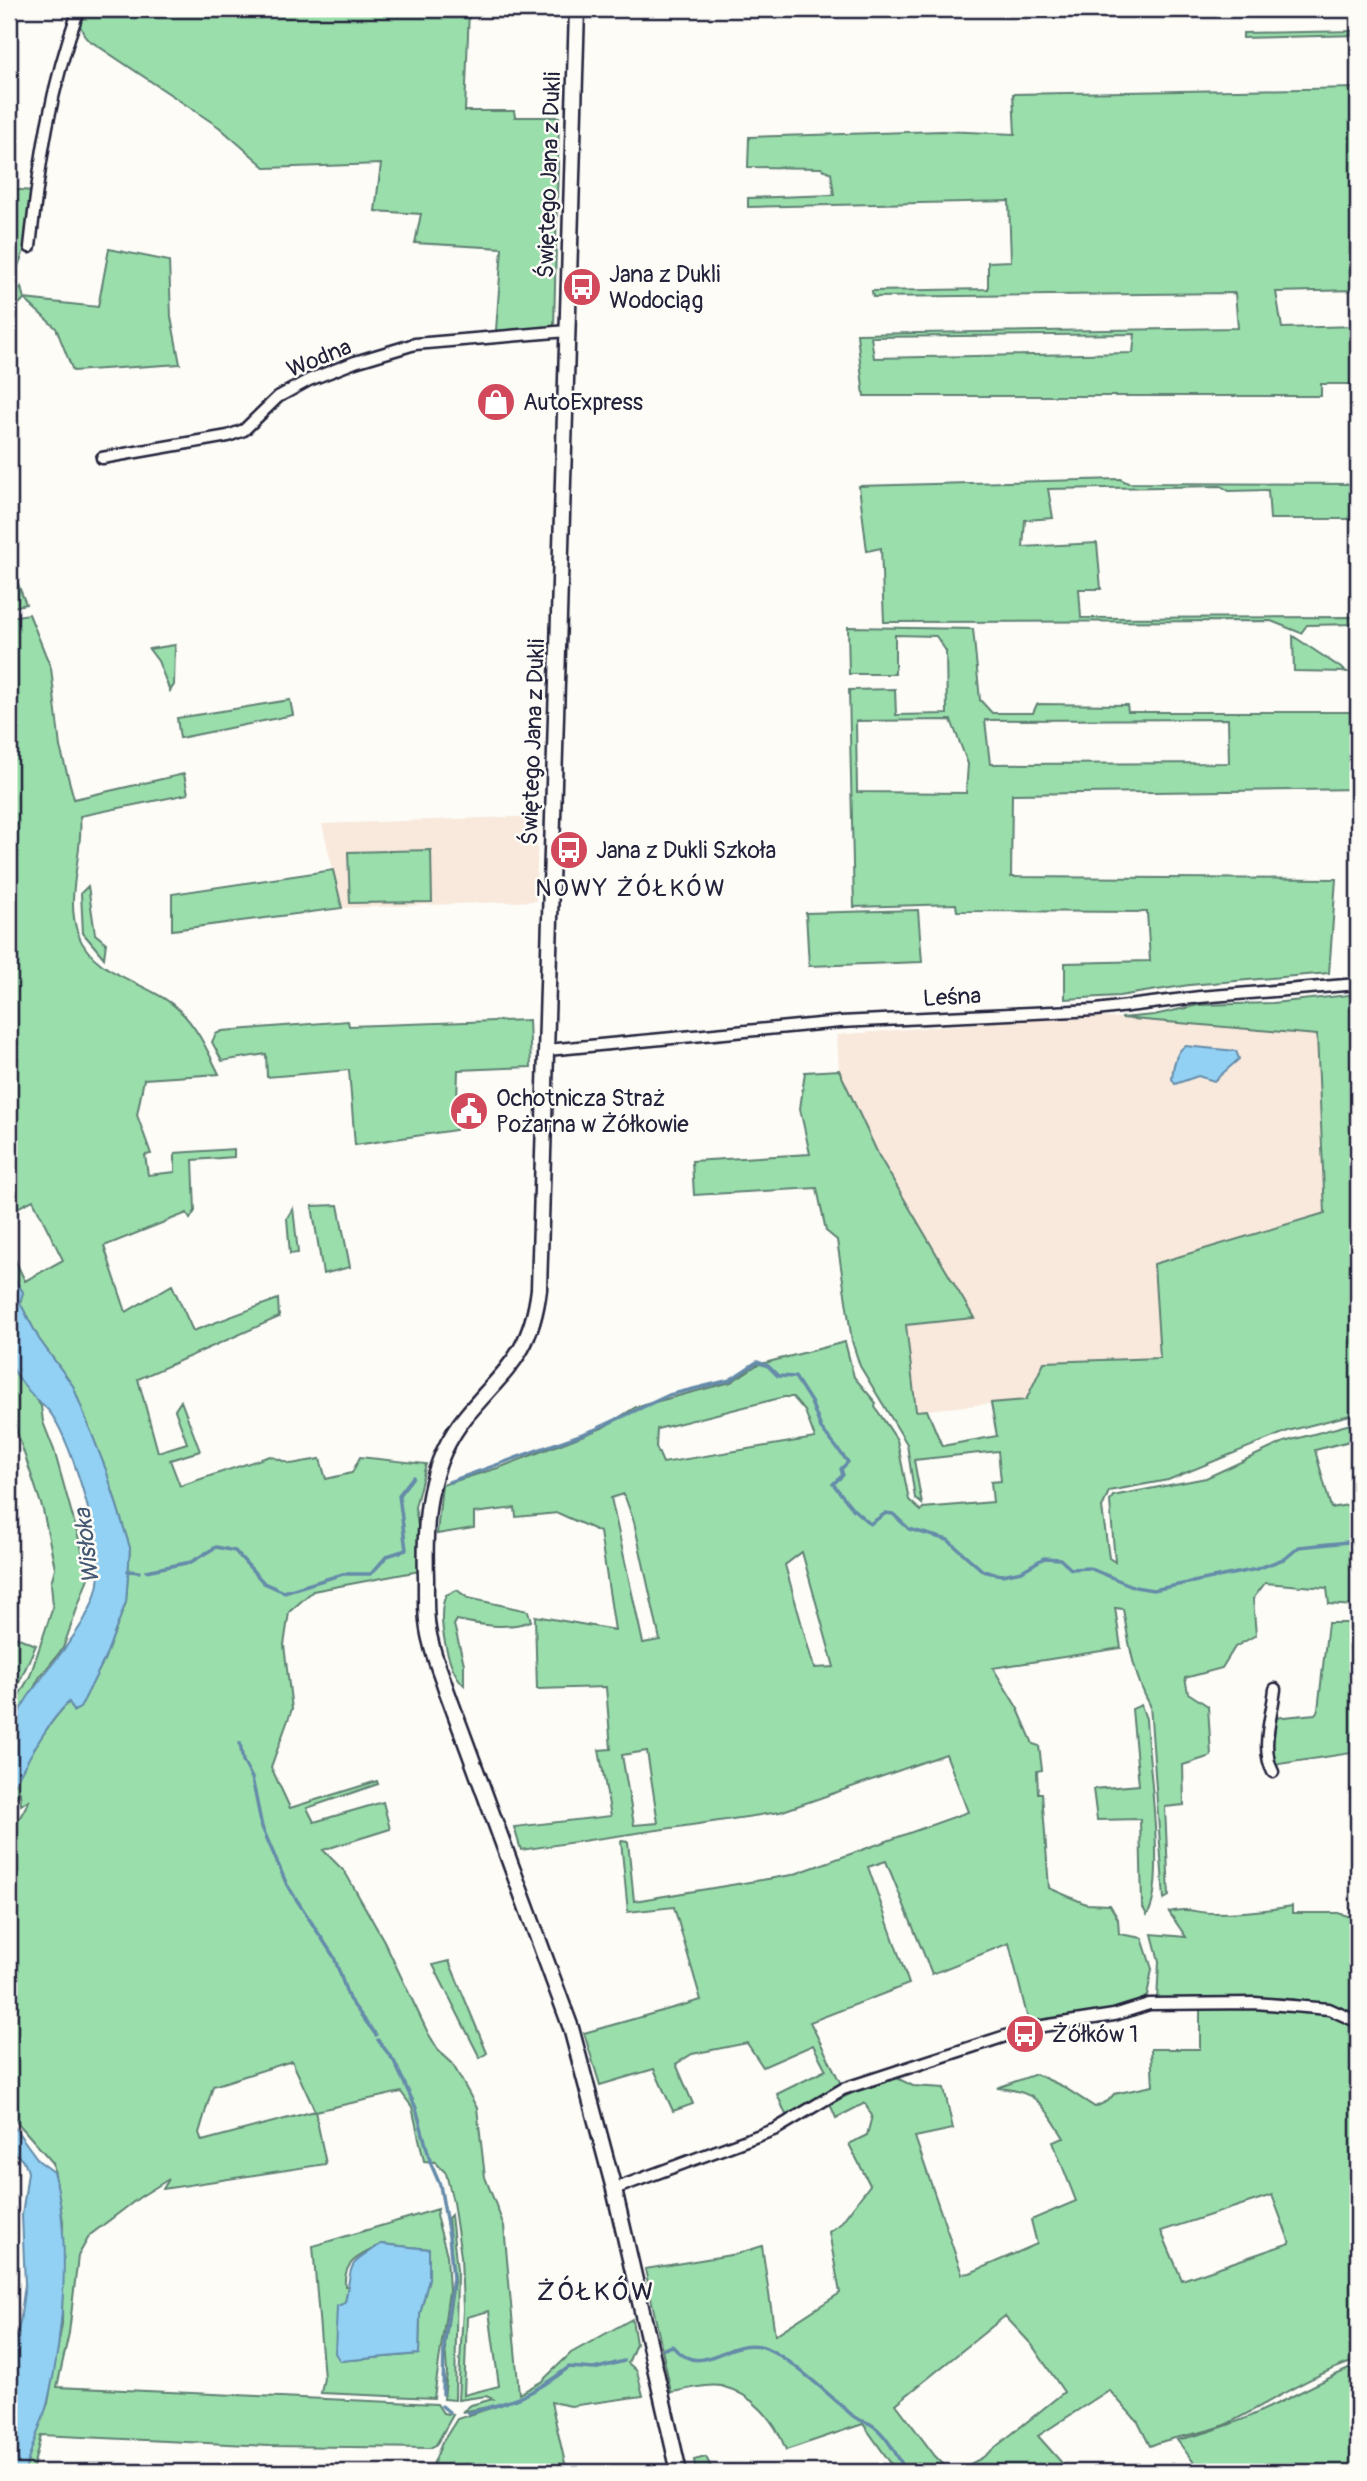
<svg xmlns="http://www.w3.org/2000/svg" width="1367" height="2481" font-family="Pangolin,sans-serif">
<rect width="100%" height="100%" fill="#fdfcf7"/>
<filter id="ink" filterUnits="userSpaceOnUse"><feTurbulence type="fractalNoise" baseFrequency=".0143" numOctaves="2"/><feDisplacementMap in="SourceGraphic" scale="14" xChannelSelector="R" yChannelSelector="G"/><feConvolveMatrix kernelMatrix="1 2 1 2 8 2 1 2 1" color-interpolation-filters="sRGB"/></filter>
<g filter="url(#ink)">
<path fill="#f8e9dc" d="M538,816l-2,85 -194,7 -20,-84z
M1065,1016l56,2 196,17 8,178 -165,145 -115,4 -19,38 -110,11 -10,-86 68,-7 -96,-162 -39,-86 -2,-35z"/>
<path fill="#9adfab" stroke="#5e8073" stroke-width="2" fill-rule="evenodd" d="M84,9h385l-4,102h49l1,6h44l-5,210 -58,4 6,-83 -87,-5 6,-29 -46,-3 6,-47 -115,4 -47,-41 -133,-89 -8,-16z
M1358,31v4l-115,3v-5z
M1358,88v202l-82,2 6,36 76,-2v58h-37v12h-457l-7,-62 381,-6 -3,-35 -362,4 -1,-6 116,-2v-27l23,-1 -2,-60 -261,6v-9l86,-3 -3,-22 -10,-5 -73,-1 1,-30 193,-6 73,3 -2,-40zM1135,334l-2,19 -259,5 -3,-21z
M9,189l23,2 -7,57 -16,42z
M109,249l60,12 2,56 9,47 -107,7 -17,-43 -32,-29 -15,15v-10l12,-17 3,12 74,8z
M1120,479l8,4 230,1v35h-88l-2,-29 -39,1 -8,-5 -173,3 5,29 -28,2 -2,27 74,-4 4,46h-22l2,29 277,-1v7l-51,1 -6,8 -30,-12 -387,1 -3,-74 -14,3 -8,-65z
M9,562l17,42 -17,4z
M29,614l22,54 9,79 14,52 110,-25 4,20 -108,22c4,39 -16,80 -2,118 16,43 71,47 101,76 19,18 29,42 40,64l-75,5 -7,36 14,39 -6,1 3,20 27,-3v-19l59,-4v8l-41,3 2,51 -5,8 -3,-6 -83,33 22,66 46,-27 21,46 85,-32 1,18 -141,62 20,73 29,-9 -12,-33 6,-9 19,50 -30,9 10,26 90,-30 21,8 29,-5 6,20 26,-6 8,-16 66,7 -11,43 10,63 -112,21 -24,21 -5,33 8,64 -21,58 19,41 87,-27 1,3 -71,24 7,14 69,-20 7,27 -67,21 22,22 39,69 44,92 11,18 13,12 25,45 8,69 19,49 15,168 22,-12 30,-29 61,-34 4,25 -8,19 9,8 6,25 -72,10 -20,-4 16,70h-137l12,-29 15,-24 46,-15 -41,8 9,-7 22,-6 -7,-3 -28,4 5,-91 -2,-53 -8,-54 -7,-29 -11,-11 -11,-1 -12,-54 -11,-15 -86,19 11,53 -163,25 6,-10 -29,18 -50,38 -12,21 -9,77 -12,54 380,17 6,9 10,2 -17,30 -6,3 -161,-2 -228,-11 -9,37h-7l6,-28 17,-41 14,-79 1,-103 -10,-58 -44,-50v-276l21,-38 -9,6 -1,-13 -11,15c0,-26 41,-86 60,-105h4l1,9 6,-4 24,-47 22,-58 4,-54 -24,-78 -33,-84 -34,-47 -19,-36 3,-11 -14,-20v-25l16,34 38,-21 -30,-60 -24,12v-595zM292,2061l23,50 -113,30 -3,-8 14,-47zM489,2311l10,75 -35,9 3,-78z
M848,627l125,2 7,71 12,13h41l4,-9 90,1 1,7h230v77l-346,5 -1,83 325,2 -7,94 -140,12 -70,11 -54,3v-36l85,-2 -3,-49 -190,-1 -1,-7 -102,3 -5,-217 46,-1 1,26 51,-1 -1,-63 -10,-15 -41,-1v39h-46zM1228,719l1,44 -239,1 -5,-44zM951,720l17,44 -2,29 -109,-1 -1,-71z
M1293,636l54,36 -53,-1z
M175,645l-1,40 -4,6 -12,-30 -9,-12z
M290,700l3,15 -113,23 -3,-20z
M431,850l1,52 -82,1 -2,-51z
M333,870l9,38 -170,22v-36z
M88,886l7,48 11,9 -2,15 -21,-25 -2,-40z
M918,910l4,52 -113,4 -3,-53z
M1358,994v419l-70,18 -120,49 -59,11 -7,17 7,50 6,4 -5,-61 3,-5 93,-18 78,-36 74,-20v17l-43,11 16,58 27,-5v249l-85,13 -3,-5 4,-42 41,-4 3,-4 10,-87h26v-17l-25,-2 -2,-16 -62,-5 -12,16 3,36 -21,12 -13,21 -37,10 3,15 20,13 3,50 -28,9 1,40 -19,2 4,89 -5,3 -14,-194c-17,-30 -21,-63 -27,-96l-8,-1 6,40 -128,20 25,41 15,35 6,2 3,24 -5,1 1,22h4l7,95 37,16 24,1 8,14 1,15 23,4 10,31 -5,27c-32,24 -80,23 -118,28l-20,-81 -77,31 -46,-113 -18,6 41,117 -99,38 32,64 -55,31 -10,-23 49,-24 -13,-25 -50,22 -16,-24 -55,11 -16,10 17,40 -20,7 -19,-42 -54,16 -16,-52 117,-33 -27,-93 -46,5 -7,-71 7,1 6,59 158,-26 176,-63 -22,-58 -166,58 -259,38 -7,-23 97,-11 -12,-66 12,-1 -5,-62 -69,2 -2,-73 80,14 -15,-98 -42,-19 -42,4 -1,-9 -41,5v15l-37,6 5,-49 59,-18 101,-39 34,-21 95,-25 26,-17 88,-23 9,35 22,26 -1,4 22,33 12,60 12,11 2,-3 70,-6 -2,-20 10,-1 -3,-30 -84,9 8,44 -7,-6 -8,-54 -47,-78 -8,-25 -15,-101 -11,-9 -9,-43 -123,7 -2,-34 118,-7 -10,-45 5,-37 34,-2 40,86 95,162 -68,7 10,86 11,-1 15,36 55,-10 -6,-33 35,-3 18,-38 116,-4 -6,-94 171,-51 -8,-178 -196,-17 33,-3 45,-10 74,-2zM784,1397h9l12,14 10,27 -152,25 -7,-16 1,-18zM624,1494l10,28 26,118 -17,3 -32,-145zM802,1552l32,115 -20,1 -29,-103zM647,1751l11,72 -24,2 -12,-70z
M529,1020l2,47 -73,3 -2,60 -101,15 -6,-75 -82,7 -1,-23 -44,7 -10,-19 4,-8 6,-3 126,-10 1,5z
M338,1205l12,62 -27,7 -11,-68z
M293,1208l5,45 -8,1 -3,-36z
M9,1363l32,43 2,16 11,28 35,125 -26,73 -24,30 -30,59v-24l21,-37 23,-69 -2,-24 4,-15 -12,-58 -34,-102z
M457,1590l11,8 60,13 3,10c-23,9 -51,4 -74,-1l-3,5 10,39v21c-17,-16 -28,-69 -18,-90z
M9,1634l27,11 -27,60z
M1141,1705l5,14c2,39 21,168 1,196l-5,-9 -2,-87 -43,1 -4,-31 46,-4 -7,-76z
M1292,1906v7h46l20,6v97c-59,-28 -137,-16 -201,-14l2,-41 -7,-27 34,3 -17,-25c20,-5 26,1 44,1 28,0 52,-2 79,-7z
M449,1961l38,92 -7,5 -47,-93z
M1231,2005l93,7 34,11v37l-5,12 5,9v279c-46,14 -89,43 -131,64 -23,11 -53,11 -77,22l-12,-24 -29,-32 -71,46 32,36h-115l27,-14 82,-66 -32,-47 -27,-29 -109,88 39,52 16,16h-54l-34,-48 -77,26c-11,-30 -33,-56 -65,-64 -14,-3 -36,4 -50,6l-26,-123 92,-15 25,-8 13,89 65,-42 -11,-61 11,-8 30,-39 -21,-41 18,-9 5,-19 -7,-13 -29,15 -6,-14 24,-12 43,-14 16,8 31,2 9,41 -38,8 47,137 8,-1 67,-29 -6,-24 45,-19 -23,-59 11,-4c-21,-33 -25,-47 -67,-50l39,-14 26,12 33,21 13,-6 6,-7 39,-8 -2,-37h49v-43zM1272,2195l18,48 -108,37 -21,-49z
M438,2209l-2,7 11,39 2,36 -15,107 -113,-5 3,-15 -11,-132zM381,2244l48,5v29l-9,36 -1,40 -79,7 -3,-54 8,-4 3,-17h-3c-2,-28 18,-30 36,-42z
M451,2215l6,55 -2,130 -11,-1 3,-27 -2,-27 9,-63 -6,-64z
M1358,2365v107h-157l-24,-32c69,-14 117,-48 181,-75z
M706,2457l7,14 20,-5 7,6h-44l-2,-12z"/>
<path fill="#92d1f3" stroke="#658ba9" stroke-width="2" d="M1185,1046l51,5 3,8 -25,22 -16,-5 -23,8 -3,-5c1,-11 3,-27 13,-33z
M9,1272l14,20 -3,11 19,36 34,47 33,84 24,78 -4,54 -22,58 -24,48 -6,3 -5,-9c-25,24 -43,62 -60,92 0,-17 -5,-41 0,-58 16,-57 88,-104 90,-162 2,-32 -30,-145 -53,-166 -13,-10 -29,-30 -36,-45 -6,-13 -1,-73 -1,-91z
M9,2120l30,41 15,11c17,66 10,162 -6,229 -6,24 -18,46 -23,71h-16v-110l11,-40 5,-38 -3,-68 6,-44 -3,-9 -16,-16z
M381,2244l48,5v29l-9,36 -1,40 -79,7 -5,-8 2,-47 8,-3c9,-44 -2,-33 36,-59z"/>
<g fill="none" stroke-linecap="round" stroke-linejoin="round">
<path stroke="#658ba9" stroke-width="3.5" d="M449,1482l145,-52 75,-35 61,-15 27,-18 11,4 10,10 17,1 16,25 10,26 27,34 -7,7 2,6 -10,9 20,25 17,15 16,-11 7,1 16,15 39,11 35,31 8,2 11,2 20,-4 22,-13 16,1 11,10 18,-1 46,19 18,3 104,-21 29,-11 13,-11 59,-6
M128,1571l11,1
M146,1571l45,-9 25,-15 19,4 29,32 20,9 59,-18h28l16,-18 19,-6 -7,-55 14,-18
M240,1743l3,18 9,17 10,49 25,58 47,72 15,42 27,36
M378,2040l16,21 22,47 15,56 9,21 9,51 4,42 -9,67 -1,49
M664,2349l8,-3c30,34 53,-7 88,0 23,5 74,53 93,70 6,5 13,5 19,9 16,11 25,32 35,47
M442,2406l7,6
M468,2413c45,-11 65,-18 101,-46l25,2 30,-8"/>
<defs>
<path id="minor" d="M30,247c9,-82 20,-160 49,-238
M102,458l126,-22 16,-6 34,-33 31,-17 46,-18 60,-18 152,-13
M547,1050l293,-28 256,-12 104,-13 158,-13
M1273,1772c-13,-24 -1,-56 2,-83
M614,2189l162,-60 67,-40 187,-61 84,-13 35,-11 106,-1 74,6 29,13"/>
<path id="secondary" d="M577,9l-38,1280c-8,66 -34,80 -73,127 -39,48 -42,103 -40,162 0,22 -1,44 5,65 3,15 10,30 15,46l125,339 43,161 65,283"/>
</defs>
<use href="#minor" stroke="#22223b" stroke-width="15"/>
<use href="#secondary" stroke="#22223b" stroke-width="19"/>
<use href="#minor" stroke="#fdfcf7" stroke-width="10"/>
<use href="#secondary" stroke="#fdfcf7" stroke-width="14"/>
</g>
</g>
<defs>
<symbol id="bus-disc" viewBox="-11 -11 22 22"><circle r="9.5" fill="#d1495b" stroke="#fdfcf7"/><path d="M-5-6H5V4H4V6H2V4H-2V6H-4V4H-5ZM-3.5-4V0h7V-4ZM-3.5 1.2v1.5H-2V1.2ZM2 1.2v1.5H3.5V1.2Z" fill="#fff"/></symbol>
<symbol id="shop-disc" viewBox="-11 -11 22 22"><circle r="9.5" fill="#d1495b" stroke="#fdfcf7"/><path d="M-5-2.5h2.3a2.7 3.5 0 0 1 5.4 0H5L5.5 6h-11ZM-1.5-2.5h3a1.5 2.3 0 0 0-3 0Z" fill="#fff"/></symbol>
<symbol id="civic-disc" viewBox="-11 -11 22 22"><circle r="9.5" fill="#d1495b" stroke="#fdfcf7"/><path d="M-.6-6.5H3V-4.5H.6V-3L4-1V1h2V6H-6V1h2V-1L-.6-3ZM-1.2 2.5V6h2.4V2.5Z" fill="#fff"/></symbol>
</defs>
<g fill-rule="evenodd">
<use href="#bus-disc" x="560" y="265" width="44" height="44"/>
<use href="#shop-disc" x="474" y="380" width="44" height="44"/>
<use href="#bus-disc" x="547" y="828" width="44" height="44"/>
<use href="#civic-disc" x="447" y="1089" width="44" height="44"/>
<use href="#bus-disc" x="1003" y="2012" width="44" height="44"/>
</g>
<g text-anchor="middle" dominant-baseline="central" stroke-width="5" stroke-linejoin="round" paint-order="stroke">
<g font-size="23" fill="#22223b" stroke="#fdfcf7">
<text transform="translate(549 175) rotate(-88)">Świętego Jana z Dukli</text>
<text transform="translate(319 358) rotate(-22)">Wodna</text>
<text transform="translate(533 742) rotate(-88)">Świętego Jana z Dukli</text>
<text transform="translate(952 997) rotate(-3)">Leśna</text>
</g>
<g font-size="23" fill="#22223b" stroke="#fdfcf7" text-anchor="start">
<text x="609" y="274">Jana z Dukli<tspan x="609" dy="26">Wodociąg</tspan></text>
<text x="523" y="402">AutoExpress</text>
<text x="596" y="850">Jana z Dukli Szkoła</text>
<text x="496" y="1098">Ochotnicza Straż<tspan x="496" dy="26">Pożarna w Żółkowie</tspan></text>
<text x="1052" y="2034">Żółków 1</text>
</g>
<g font-size="24" letter-spacing="2" fill="#22223b" stroke="#fdfcf7">
<text x="631" y="888">NOWY ŻÓŁKÓW</text>
</g>
<g font-size="24" font-style="italic" fill="#445772" stroke="#fdfcf7">
<text transform="translate(87 1546) rotate(-97)">Wisłoka</text>
</g>
<g font-size="26" letter-spacing="2" fill="#22223b" stroke="#fdfcf7">
<text x="596" y="2292">ŻÓŁKÓW</text>
</g>
</g>
<rect width="1367" height="2481" fill="none" stroke="#fdfcf7" stroke-width="35"/>
<rect x="18" y="18" width="1332" height="2446" fill="none" stroke="#22223b" stroke-width="2.5" filter="url(#ink)"/>
</svg>
